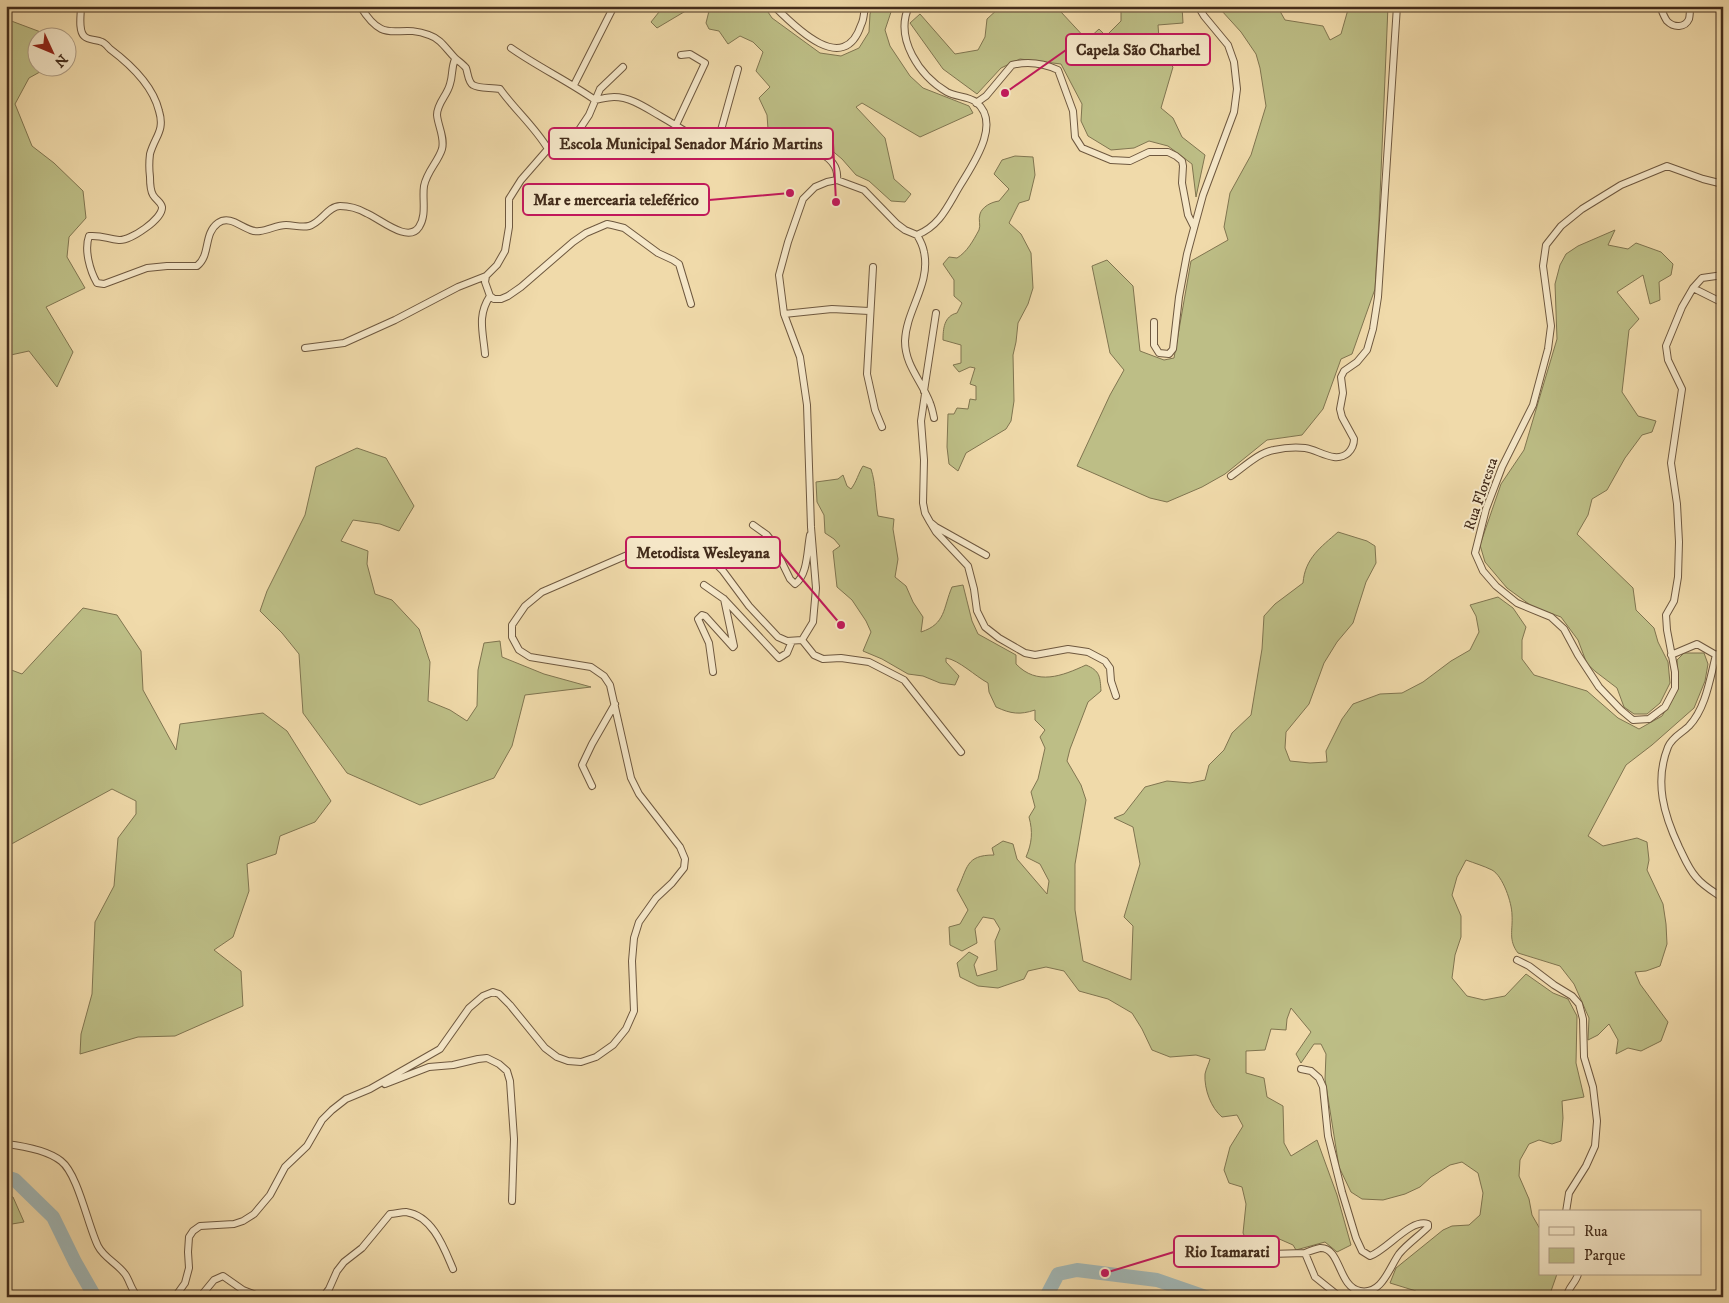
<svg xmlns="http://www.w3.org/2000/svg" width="1729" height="1303" font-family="'IM FELL DW Pica',serif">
<rect width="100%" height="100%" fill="#f0daaa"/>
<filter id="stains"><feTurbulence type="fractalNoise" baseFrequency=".004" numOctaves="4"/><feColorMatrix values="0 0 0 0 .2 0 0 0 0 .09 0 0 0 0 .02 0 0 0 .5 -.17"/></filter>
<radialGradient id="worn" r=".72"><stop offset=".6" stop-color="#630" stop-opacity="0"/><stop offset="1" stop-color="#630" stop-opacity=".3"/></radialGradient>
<path fill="#bdbe86" stroke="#807550" d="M657,6h37l-37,22 -6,-6 8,-10z
M708,6h56l8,12 48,35 21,3 18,-8 10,-16 1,-18 3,-8h20l-8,24 5,16 20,30 13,12 46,18 4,7 -53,24 -58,-34 -6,4 29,31 9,41 17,15 -6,8 -14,-1 -22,-20 -13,-6 -14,-16 -31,-26 -22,7h-17l-4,-11 -1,-14 -8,-17 11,-11 -14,-16 7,-19 -10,-10 -13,-6 -12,8 -9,-13 -10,-2 -3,-6 3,-12z
M1021,6h37l3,6 26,28 12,-11 7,7 15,-15v-9l-4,-6h65l1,17 -25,2 2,28 13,14 -12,41 12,10 9,19 23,18 -9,42 -4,-33 -24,-18 -19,-5 -15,7 -23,2 -23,-14 -7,-15 1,-17 -21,-40 -41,-5 -19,9 -24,26 -34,-25 -33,-46 10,-9 35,40 23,-4 7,-13 2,-18 12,-11 12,3z
M1222,6h55l8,14 38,6 7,14 11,-6 8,-28h39l-9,214 -4,69 -23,65 -11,5 -18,50 -21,26 -35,5 -42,34 -23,13 -35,15 -17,-4 -73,-32 33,-71 14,-25 -14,-17 -18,-87 15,-6 26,26 7,65 24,9 10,-2 17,-97 37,-21 -4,-13 6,-34 21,-38 15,-49 -6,-38 -4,-14 -15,-22 -20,-22z
M6,19l48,18 -16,1v30h9l-18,10 -14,26 17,42 22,17 29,28 3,27 -17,19 -2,20 18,31 -39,19 27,45 -16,35 -28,-36 -23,5z
M1015,156l18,1 2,18 -6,25 -10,3 -10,20 12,11 10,19 2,35 -5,16 -10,19 -2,19 -3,13 1,46 -3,20 -5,8 -40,24 -8,18 -9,-7 -2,-17 1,-33h6l3,-6 11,1 2,-10 6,1v-14l-6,-2 5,-16 -5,-1 -11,5 -6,-7 8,-2v-18l-18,-5c0,-11 1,-24 14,-27l5,-10 -8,-7v-16l-11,-16 6,-7 8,1c10,-6 16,-17 22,-28 2,-5 -1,-10 1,-16 2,-7 11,-12 19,-13l10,-12 -15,-15 8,-14z
M1615,230l-7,15 20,4 8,-6 25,9 12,12 -2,11 -12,7 1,18 -10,4 -7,-29 -26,17 22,27 -10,11 -7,62 16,24 18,5 -4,11 -10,3 -17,23 -18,32 -15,9 -4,16 -11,19 56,54 3,22 18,18 4,14 10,20 2,21 -10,20 -13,11h-13l-10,-7 -7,-19 -21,-16 -9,-8 -9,-24 -17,-23 -28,-10 -26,-19 -22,-26 -5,-17 21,-61 23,-34 33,-111 -2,-55 5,-19 6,-11 12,-8z
M357,448l29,10 28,48 -15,25 -19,-7 -27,-4 -12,21 27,10 -1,13 8,30 17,6 27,29 11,33 -2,39 22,9 17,11 10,-15 1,-36 6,-27 16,-2 2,16 42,17 47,13 -66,8 -13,51 -18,32 -74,27 -73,-32 -44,-60 -4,-59 -17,-21 -22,-22 7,-20 38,-76 11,-48z
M863,466l8,3c5,15 4,31 7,47l16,3 -1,10 5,30 -3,18 11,9 7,16 10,15 -2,15c25,-8 22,-24 31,-45l11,-2 9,36 6,13 38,21v9c21,22 46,12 70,1 14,6 14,11 15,26l-13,11 -18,47 -3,12 14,24 5,15 -11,64v46l8,51 48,19 2,-54 -9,-9 16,-53 -7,-37 -19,-9 10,-4 21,-27 22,-6 23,2 15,-3 4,-15 15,-15 8,-17 19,-18 11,-66 2,-33 11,-12 28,-21c2,-25 18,-36 35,-51l29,9 8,5 1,17 -10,19 -13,41 -16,19 -13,21 -15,41 -23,28 -1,16 5,13 20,2 17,-1 -1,-11 16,-32 11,-15 27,-10 22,-1 21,-11 28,-21 19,-11 9,-18 -3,-16 -6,-11 28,-8 15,11 13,19 -4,13v19l12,16 53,16 31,27 21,11 23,-13 16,-27 -1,-29 7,-7h20l4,11 -3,17 -11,27 -42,37 -26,20 -38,71 15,10 34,-8 10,4 2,18 -2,10 16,34 3,20 1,20 -7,22 -14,5 -11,1 5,12 28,38 -7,19 -20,10 -13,-3 -12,6 2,-14 -9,-16 -11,11 -10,5 1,-22 -15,-34 -14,-18 -42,-13c-10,-13 -5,-23 -6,-38 0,-12 -9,-39 -20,-45 -8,-4 -18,-7 -26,-10l-9,17 -5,18 9,21v21l-6,18 -3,23 15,18 17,4 21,-4 21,-22 27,19 15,6 9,17 -1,47 8,34 -22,4 1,17 -2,23 -9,3 -13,-4 -10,4 -9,16 -1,16 10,23 3,16 8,14v45h17l-7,20 1,3h-131l-4,-6 -26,-8 6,-15 47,-38 9,-4 17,-1 11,-10 3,-22 -5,-20 -16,-11 -12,3 -19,12 -11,10 -15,7 -22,6 -21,-1 -11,-7 -12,-25 -14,-88 1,-25 -5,-10h-7l-13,19 -5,-9 15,-22 -20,-24 -4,11 -1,11 -15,-1 -6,21 -19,1v22l18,5 3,19 16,9 1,37 7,13 26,-16 20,55 14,50 -14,7 -12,-10 -29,8 -3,-5 -16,-7 -18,10 -8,1 -8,-16 3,-29 -4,-17 -13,-4 -5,-13 6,-23 13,-21 -6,-11 -15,2c-11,-9 -18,-28 -17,-43 1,-5 4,-11 5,-15l-14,-4 -26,2 -18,-7 -10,-21 -10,-16 -24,-14 -29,-8 -15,-20 -18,-4 -18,4 -4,8 -26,9 -20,-2 -18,-9 -3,-14 12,-11 9,5 -4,8 3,11 20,-6 -2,-29 5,-12 -6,-10 -11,-2 -8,12 2,14 -15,8 -12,-6 -1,-18 11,-3 8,-14 -11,-20c11,-22 8,-35 37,-35l-2,-7 11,-7 10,3 4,15 30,35 2,-13 -9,-17 -14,-7c6,-14 7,-25 3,-40l6,-10 -4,-15 7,-13 7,-31 -5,-11 5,-7 -10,-10v-10c-15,5 -24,4 -39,-3l-7,-15 -1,-9c-13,-7 -29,-23 -42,-25v4l13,14 -4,9 -15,-2 -17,-7 -15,-2 -26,-15 -19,-8 8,-19 -5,-11 -14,-21 -15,-13 -4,-36 7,-5 -6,-7 -9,-6 -1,-18 -7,-13 -1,-20 22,-3 5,-4 4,11 4,3c6,-8 7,-15 12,-23z
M83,608l34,7 24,36 2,39 33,60 4,-26 83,-11 24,18 44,70 -16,21 -35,14 -4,18 -29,10 2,27 -16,46 -19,13 27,21 2,35 -68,30 -37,1 -58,17 1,-20 11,-40 3,-72 19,-36 4,-48 18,-24v-13l-24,-12 -106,58v-179l16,6z
M6,1196l7,1 11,25 -18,3z"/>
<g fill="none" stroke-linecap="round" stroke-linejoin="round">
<path stroke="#a1b7b6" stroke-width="14" d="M6,1177l9,3 38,37 22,45 20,35
M1046,1297l12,-23 19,-4 80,10 49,17"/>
<defs>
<path id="street" d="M81,6c0,8 -3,24 3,30 5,5 12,3 18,6 3,1 6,5 8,7 20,15 43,37 49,62 6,20 -4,25 -9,43 -1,8 -1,15 0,23 0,6 0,13 3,18 3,5 8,7 9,12 1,12 -32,34 -43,33 -12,-1 -16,-5 -30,-4 -5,14 1,35 8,47l7,1 43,-16 20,-2h30c14,-11 6,-32 21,-43 14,-10 28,11 42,8 9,-1 17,-6 26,-6 8,0 15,3 23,1 12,-3 19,-20 31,-20 8,0 19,3 26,7 13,5 42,31 53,14 8,-12 3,-28 5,-41 3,-15 14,-24 18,-37 3,-11 -4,-23 -5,-34 0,-12 10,-19 13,-31 3,-9 1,-15 5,-25
M360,6c26,42 36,16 69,29 12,4 17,14 26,23 3,3 8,6 11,10 2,5 2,14 7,17 6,4 19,2 27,4 15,21 35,38 48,60
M774,6c21,21 70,71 87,19 3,-5 3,-13 4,-19
M1660,6c2,5 4,11 7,15 7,7 18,7 22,-2 1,-4 1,-9 1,-13
M511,48c27,19 57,33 84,52 6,-1 13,-3 19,-3 17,0 32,11 46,19 23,13 48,32 74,38 16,3 33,-6 49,-7 22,-2 57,7 54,33
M623,67l-23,22 -11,26 -12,18 -12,9 -17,7 -27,31 -12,19v28l-4,24 -8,14 -11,11 -1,6 5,14 4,3h7l7,-3 13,-9 52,-45 13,-9 21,-9 5,1 12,3 34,25 15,7 6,4 12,40
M574,85l40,-79
M976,103l10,-7 26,-31c16,-4 31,-2 46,5l15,41 2,26 7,11 29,12 19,1 19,-9h19l8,4 6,5 1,5 -1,17 6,32 6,12
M676,125l29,-62 -15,-9 -9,1
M716,148l22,-79
M1723,184l-20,-5 -36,-13 -46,19 -39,24 -21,17 -15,19 -3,21 8,60 -3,23 -15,56 -31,62 -16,42 -11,44 8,18 13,15 21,17 34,14 13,12 14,26 21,32 22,23 12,10 16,-1 16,-12 10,-19v-16l-8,-42 -1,-15 8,-14 4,-24 1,-35 -2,-38 -6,-41 11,-74 -14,-29 -2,-14 16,-39 11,-19 9,-10 21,-3
M917,235c3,5 6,11 7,17 7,32 -18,58 -19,89 0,25 17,40 25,62 2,5 3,10 4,15
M873,267l-6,107 8,36 7,17
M1693,288l30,15
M784,314l48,-5 37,2
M1154,322v23l5,8 10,1 4,-5 6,-52 8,-43 16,-59 31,-83 3,-23 -3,-27 -6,-17 -24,-29 -6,-10
M305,348l39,-5 51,-23 63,-33 28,-11
M485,354c-2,-23 -8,-38 5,-58
M924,391l12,-78
M925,394l-4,27 3,39 -1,43 2,10 5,9 6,5 50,28
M1231,476c12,-8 28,-24 43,-26 9,-2 21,-3 31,-2 14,2 30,16 43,5 4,-4 6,-9 6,-14l-12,-22 -2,-8 3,-16 -2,-16 3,-6 13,-9 10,-12 6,-21 5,-32 19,-291
M930,522l6,10 32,34 6,23 3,22 8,16 14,11 26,15 10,2 33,-6 20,3 17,9 5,7 1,13 5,15
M753,525l14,10 4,5 19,39 5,5c13,-9 12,-34 15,-49
M704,585l20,14 55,59 8,-5 5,-12
M802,640l12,15 9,4 18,-1 28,4 35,18 57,72
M1671,655l26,-11 19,11
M1716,655c-6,23 -10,53 -27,71 -7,7 -17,11 -21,21 -14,35 -4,68 11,100 5,10 9,21 17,30 7,9 18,15 27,21
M1716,655l7,-3
M713,672l-4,-29 -11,-24 4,-4 3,1 28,31 1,-1 -10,-47
M592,786l-10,-21 10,-21 23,-40
M1517,960l12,6 25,19 18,11 7,8 4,15 1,38 9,30 4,34 -2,25 -9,20 -17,27 -3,19
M1301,1069l10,2 8,7 4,9 5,49 14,56 14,46 6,13 8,5c17,-6 41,-38 58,-32v3c-9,9 -21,17 -29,27 -10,14 -17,41 -39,37 -22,-4 -19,-44 -40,-43 -5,1 -10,3 -15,5
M385,1084l44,-17 24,-2 25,-6 9,-1 12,6 8,7 3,10 4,58 -2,62
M6,1144c17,2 41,6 55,17 17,13 27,65 37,85 6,12 19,17 27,28 5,7 6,16 13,23
M1209,1256l96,-3 10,24 25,20
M175,1297l10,-14 4,-15 -1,-16 1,-15 4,-6 7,-5 34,-2 9,-3 11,-7 16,-19 15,-28 22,-21 15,-26 10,-10 14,-11 24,-10 70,-40 29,-41 14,-12 10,-4 6,2 11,11 35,43 12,9 11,4 13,1 15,-5 17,-12 13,-16 8,-18 -2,-50 2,-23 5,-16 17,-24 16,-15 12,-15 1,-9 -5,-12 -41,-53 -8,-16 -21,-93 -6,-9 -13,-9 -61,-10 -11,-7 -7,-13v-12l13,-19 17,-14 90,-39 22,-5 45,6 13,6 11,11 26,35 29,31 9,4 15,-1 11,-18 3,-34 -5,-61 -4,-122 -7,-48 -16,-43 -5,-39 9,-33 15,-43 12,-12 12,-5 10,-2 27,10 33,34 8,6 12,5c24,-10 31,-30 44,-51 12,-20 41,-61 15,-82 -8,-6 -20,-5 -29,-10 -27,-16 -53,-53 -38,-86
M200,1297l14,-17 9,-4 20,14 18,7
M323,1297l6,-8 8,-18 7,-9 18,-14 28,-34c5,0 11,-2 16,-2 27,4 38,36 47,57
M1152,1297v-2
M1567,1297c0,-9 9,-14 11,-23"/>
</defs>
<use href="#street" stroke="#6e583f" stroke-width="8"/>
<use href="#street" stroke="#f5e7c8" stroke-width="6"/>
</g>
<g text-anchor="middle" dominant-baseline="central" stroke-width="4" stroke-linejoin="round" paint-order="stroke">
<g font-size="15" fill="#432c1b" stroke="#f5e7c8">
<text transform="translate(1481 494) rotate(-71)">Rua Floresta</text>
</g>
</g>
<path fill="none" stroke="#c2185b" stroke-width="2" d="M1005 93L1066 50M836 202L833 143M790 193L709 200M841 625L780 553M1105 1273L1174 1252"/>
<g fill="#c2185b" stroke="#f5e7c8" stroke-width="2">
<circle cx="1005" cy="93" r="5"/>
<circle cx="836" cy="202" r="5"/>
<circle cx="790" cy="193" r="5"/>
<circle cx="841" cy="625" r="5"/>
<circle cx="1105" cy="1273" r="5"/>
</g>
<g fill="#f5e7c8" stroke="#c2185b" stroke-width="2">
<rect x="1066" y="34" width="144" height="31" rx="5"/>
<rect x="549" y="128" width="284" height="31" rx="5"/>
<rect x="523" y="184" width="186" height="31" rx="5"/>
<rect x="626" y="537" width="154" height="31" rx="5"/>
<rect x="1174" y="1236" width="105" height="31" rx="5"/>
</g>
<g font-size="16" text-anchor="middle" font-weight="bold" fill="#432c1b">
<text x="1138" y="55">Capela São Charbel</text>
<text x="691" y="149">Escola Municipal Senador Mário Martins</text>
<text x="616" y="205">Mar e mercearia teleférico</text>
<text x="703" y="558">Metodista Wesleyana</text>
<text x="1227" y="1257">Rio Itamarati</text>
</g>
<rect width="1729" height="1303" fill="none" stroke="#f0daaa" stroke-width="25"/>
<rect x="8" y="8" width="1714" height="1288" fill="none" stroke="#432c1b" stroke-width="2.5"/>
<rect x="12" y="12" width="1704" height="1278" fill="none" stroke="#432c1b"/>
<rect x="1539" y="1210" width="162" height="65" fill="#f5e7c8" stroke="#ae9c83"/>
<rect x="1549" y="1227" width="25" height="8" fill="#f5e7c8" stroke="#ae9c83"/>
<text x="1584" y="1236" font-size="15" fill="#432c1b">Rua</text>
<rect x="1549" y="1248" width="25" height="15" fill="#bdbe86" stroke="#ae9c83"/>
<text x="1584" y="1260" font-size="15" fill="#432c1b">Parque</text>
<g transform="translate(52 52) rotate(134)"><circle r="24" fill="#f5e7c8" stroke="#ae9c83"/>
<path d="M0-4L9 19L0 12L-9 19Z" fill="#8f2418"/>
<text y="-8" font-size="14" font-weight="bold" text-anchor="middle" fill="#432c1b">N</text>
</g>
<rect width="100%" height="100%" filter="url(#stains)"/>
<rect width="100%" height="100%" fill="url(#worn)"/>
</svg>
